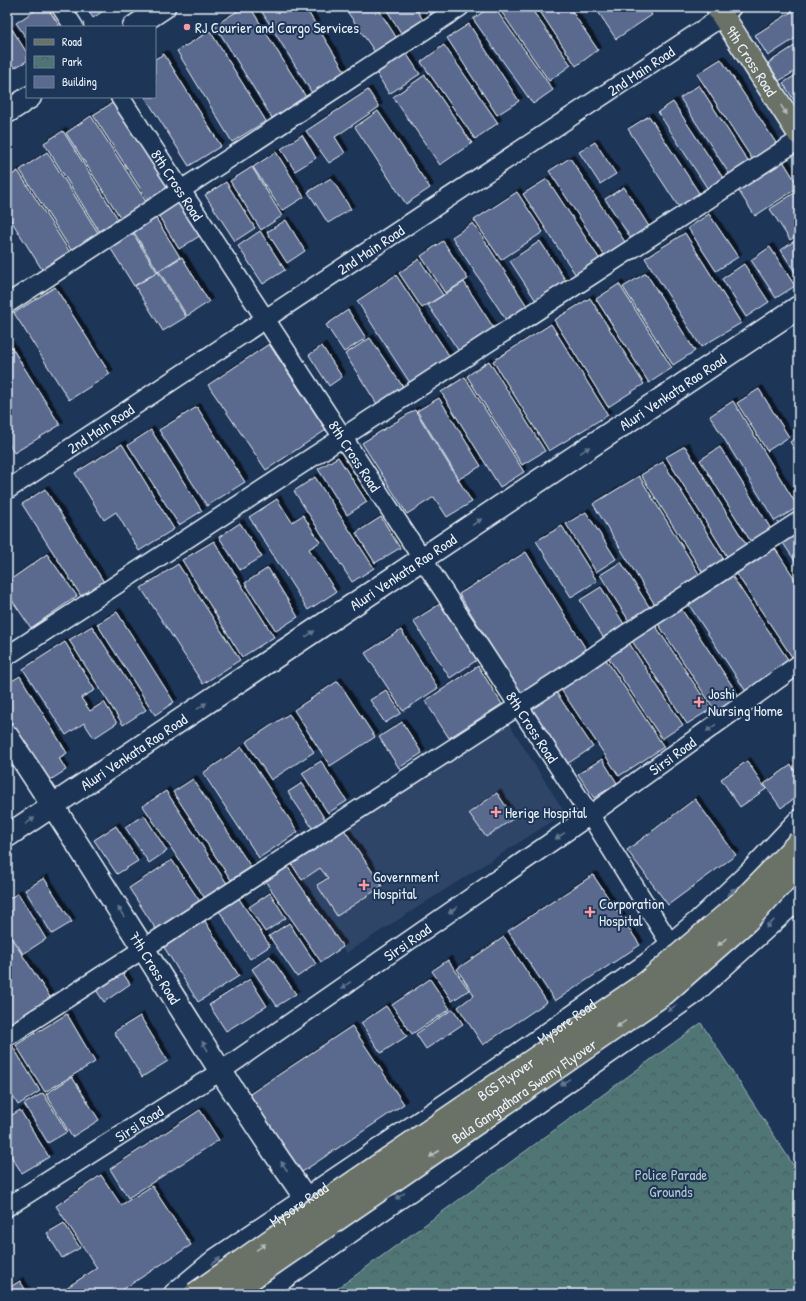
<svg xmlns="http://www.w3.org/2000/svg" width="806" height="1301" font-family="'Patrick Hand',sans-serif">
<defs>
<pattern id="park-crowns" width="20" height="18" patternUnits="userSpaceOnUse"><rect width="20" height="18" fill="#4f7475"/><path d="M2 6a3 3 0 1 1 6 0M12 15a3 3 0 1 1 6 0" fill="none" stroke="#4a5c5d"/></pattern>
<filter id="shadow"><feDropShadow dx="3.5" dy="-3.5" stdDeviation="0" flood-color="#0009"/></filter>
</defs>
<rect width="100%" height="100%" fill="#1d3557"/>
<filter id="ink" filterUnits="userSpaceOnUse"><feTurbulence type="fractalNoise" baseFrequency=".025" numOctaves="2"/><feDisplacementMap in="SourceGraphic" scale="8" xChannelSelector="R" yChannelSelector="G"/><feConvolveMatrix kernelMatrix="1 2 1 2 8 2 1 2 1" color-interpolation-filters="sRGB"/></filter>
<g filter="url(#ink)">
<path fill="#2f4568" d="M506,719l59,94 -219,140 -60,-94z"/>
<path fill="url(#park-crowns)" stroke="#9cb2b6" d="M701,1023l98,151v120h-469z"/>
<path fill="#5a6b8f" stroke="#e8f1f8" filter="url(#shadow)" d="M40,7h7l13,20h-33v12l-11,-16z
M86,7h23l-16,11z
M244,7h6l56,90 -34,21 -57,-93z
M259,7h46l41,66 -34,20z
M344,7h33l21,33 -21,15z
M385,7h30l8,13 -22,13z
M426,7h22l-15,10z
M490,7h4l59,83 -20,14 -60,-85z
M498,7h32l41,58 -22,16z
M537,7h32l29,43 -22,16z
M595,7h52l5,8 -36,24z
M796,9l3,5v22l-31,20 -13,-21z
M469,24l50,77 -22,14 -50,-77z
M12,29l15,24v8l-13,7 -7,-12v-24z
M210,31l56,90 -34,21 -55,-91z
M799,43v26l-20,12 -11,-18z
M444,45l54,78 -23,16 -54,-77z
M406,53l14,21 -31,20 -13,-22z
M164,54l57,92 -32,20 -44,-69h10v-38z
M721,59l59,90 -24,16 -59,-91z
M799,73v35l-16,-25z
M425,75l47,68 -32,22 -47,-68z
M699,85l50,78 -19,12 -50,-77z
M368,90l11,17 -44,30 10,16 -16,10 -23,-32z
M119,99l55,87 -25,16 -56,-87z
M673,102l52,79 -16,10 -51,-79z
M378,111l52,77 -24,16 -51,-77z
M91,116l56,87 -25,17 -56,-87z
M649,116l52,80 -21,13 -52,-80z
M63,131l55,88 -19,12 -55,-88z
M302,135l14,23 -21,13 -14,-22z
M595,142l21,32 -16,10 -21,-32z
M47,152l53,84 -27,17 -53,-83z
M276,152l28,45 -22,14 -29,-44z
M570,158l59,90 -21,13 -59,-90z
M783,161l16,26 -44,29 -17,-26z
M252,167l30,49 -21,14 -31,-49z
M18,171l53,83 -28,17 -36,-57v-36z
M331,178l20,31 -23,14 -20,-31z
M547,179l58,88 -24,16 -58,-89z
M226,182l29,46 -20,13 -30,-46z
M624,187l26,41 -18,12 -27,-41z
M799,190v44l-9,6 -20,-31z
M517,192l26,40 -42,28 -27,-40z
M180,201l21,34 -22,14 -21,-34z
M152,212l28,45 -22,14 -28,-45z
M709,214l29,43 -22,14 -28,-43z
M286,220l19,31 -18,12 -20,-31z
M473,223l58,89 -21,14 -58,-89z
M129,227l28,45 -23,14 -28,-45z
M260,231l25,39 -22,14 -25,-38z
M685,233l56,90 -40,24 -56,-89z
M799,238v34l-3,2 -15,-24z
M443,241l25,38 -23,14 -24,-37z
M540,241l28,43 -30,20 -28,-43z
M770,247l25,39 -19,12 -25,-38z
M182,257l27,45 -22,14 -28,-45z
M419,259l24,36 -21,13 -23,-35z
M744,264l25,38 -23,15 -24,-38z
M158,272l28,45 -23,14 -28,-45z
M646,273l49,78 -22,14 -50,-78z
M396,275l56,85 -40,26 -55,-85z
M464,282l31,48 -35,23 -32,-48z
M619,284l53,84 -23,15 -53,-84z
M55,287l55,87 -41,26 -55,-87z
M590,298l54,86 -36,23 -54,-87z
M348,310l18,28 -22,14 -18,-27z
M551,324l57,91 -59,36 -56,-90z
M370,338l35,52 -26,17 -34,-53z
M7,340l53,85 -46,28 -7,-12z
M269,344l57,86 -60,40 -58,-85z
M322,346l20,31 -13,9 -20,-31z
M489,361l56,90 -23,14 -55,-89z
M465,377l59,95 -24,15 -59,-95z
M759,389l30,48 -22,14 -30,-48z
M439,398l42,68 -22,13 -42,-68z
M733,401l65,106 -23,14 -65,-105z
M197,407l48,75 -38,24 -48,-76z
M415,410l57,92 -25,15 -13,-20 -27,17 -45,-71z
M151,430l51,81 -23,14 -51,-80z
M799,436v20l-9,-14z
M122,444l52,85 -35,22 -23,-39 -12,8 -29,-47z
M685,446l62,100 -19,12 -62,-101z
M720,447l51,82 -20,13 -51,-82z
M338,457l29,45 -20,13 -29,-46z
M663,462l61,98 -21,13 -62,-98z
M639,476l62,101 -46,28 -62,-101z
M315,477l59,91 -22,14 -58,-91z
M45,489l59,93 -23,14 -59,-92z
M277,499l15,23 11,-7 17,27 -11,7 27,43 -28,18 -59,-93z
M586,512l30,47 -20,13 -30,-48z
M381,517l19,31 -25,15 -19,-30z
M240,523l22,34 -22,13 -21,-33z
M562,526l35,55 -26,16 -35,-56z
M799,528v39l-18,-27z
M214,541l60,96 -32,20 -60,-97z
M772,544l27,41v70l-5,5 -60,-90z
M526,552l63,102 -67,42 -63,-102z
M47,554l30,42 -46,32 -24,-35v-11z
M621,562l29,46 -21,13 -29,-46z
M178,564l62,96 -37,24 -62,-96z
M268,568l30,49 -22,14 -31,-48z
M732,576l59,88 -44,29 -58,-88z
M601,587l26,42 -21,13 -26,-42z
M440,604l37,56 -27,18 -37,-57z
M678,604l63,95 -23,16 -63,-96z
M117,612l57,90 -19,13 -58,-91z
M655,625l56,84 -24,15 -55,-83z
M92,626l54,84 -23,15 -54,-85z
M401,630l37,58 -35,23 -38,-58z
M627,640l56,85 -21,14 -56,-85z
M65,642l30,48 -14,8 9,13 14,-9 13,21 -23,15 -10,-15 -18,12 -43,-66z
M605,658l59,89 -45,29 -59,-88z
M478,666l24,38 -53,34 -24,-37z
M20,676l47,77 -8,5 7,12 -19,12 -40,-66v-32z
M338,681l37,56 -45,29 -36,-56z
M386,690l15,23 -16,10 -15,-23z
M556,692l37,55 -26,17 -37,-55z
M289,714l25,38 -43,28 -25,-38z
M402,722l20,31 -23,15 -20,-31z
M242,747l56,85 -39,26 -56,-85z
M602,759l15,24 -23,15 -16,-24z
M321,761l26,40 -19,12 -26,-40z
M747,761l19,28 -26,18 -19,-28z
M791,765l8,12v18l-18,13 -17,-24z
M193,779l58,88 -20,13 -58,-88z
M302,783l24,38 -13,8 -25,-37z
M166,791l62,94 -22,15 -63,-94z
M497,793l17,25 -28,19 -17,-24z
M695,799l41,56 -68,50 -41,-55z
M144,815l23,36 -18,12 -24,-36z
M341,825l41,61 -45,30 -20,-31 11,-7 -8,-10 -18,12 -13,-20z
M116,826l22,35 -21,13 -23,-34z
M172,860l29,43 -44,28 -28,-43z
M285,863l58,84 -22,15 -58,-84z
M593,875l47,70 -85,56 -47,-70z
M44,878l28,44 -20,12 -27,-44z
M18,893l28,46 -23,15 -16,-26v-28z
M270,893l16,25 -21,14 -16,-25z
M236,894l34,52 -20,13 -34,-53z
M203,918l36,58 -41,26 -36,-58z
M289,923l27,41 -19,13 -28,-41z
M8,933l44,67 -45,30v-96z
M504,937l43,65 -64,43 -25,-38 16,-12 -17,-26z
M270,956l26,38 -19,12 -25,-37z
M448,960l21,30 -17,11 -20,-30z
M119,967l11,17 -26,18 -12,-18z
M250,979l17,27 -41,25 -17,-26z
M430,979l20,30 -38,25 -20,-29z
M386,1006l21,30 -26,17 -20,-30z
M453,1009l10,15 -37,25 -10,-15z
M67,1014l28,48 -50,30 -29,-47z
M140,1016l28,45 -26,16 -28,-45z
M352,1026l52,78 -105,70 -52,-78z
M10,1042l30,49 -22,14 -11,-18v-43z
M72,1077l27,43 -27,17 -26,-43z
M43,1093l24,39 -19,11 -24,-39z
M20,1110l29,47 -27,16 -15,-23v-32z
M200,1110l19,30 -91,58 -18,-29z
M101,1175l20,30 31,-19 39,59 -75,49h-46l-4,-6 31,-20 -41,-62z
M64,1223l16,25 -18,10 -15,-25z
M20,1281l8,13h-21v-5z"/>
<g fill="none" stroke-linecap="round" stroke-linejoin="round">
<defs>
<g id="street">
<path d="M61,7l13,20"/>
<path id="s1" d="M120,97l470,718 81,130"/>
<path d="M7,304l453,-297"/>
<path id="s2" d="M7,490l716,-474 9,-9"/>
<path d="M7,656l792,-516"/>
<path d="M7,1037l564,-365 58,-40 170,-111"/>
<path id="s3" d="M7,1207l214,-136 369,-256 209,-151"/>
</g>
<g id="secondary">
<path d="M134,27l30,-20"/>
<path d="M7,112l23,-15"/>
<path id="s4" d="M7,736c105,156 198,320 307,474"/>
<path id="s5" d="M7,836l792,-529"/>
<path id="s6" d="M175,1294l42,-35 248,-167 183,-128 50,-42 52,-49 49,-52"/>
<path d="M260,1294l431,-299 108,-98"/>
</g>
<g id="primary">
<path id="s7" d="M717,7l82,127"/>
</g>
</defs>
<use href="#street" stroke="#e8f1f8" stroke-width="21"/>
<use href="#secondary" stroke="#e8f1f8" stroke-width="25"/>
<use href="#primary" stroke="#e8f1f8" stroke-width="25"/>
<use href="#street" stroke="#1d3557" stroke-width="18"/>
<use href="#secondary" stroke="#1d3557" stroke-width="22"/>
<use href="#primary" stroke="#6a7166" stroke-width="22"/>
<defs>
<g id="highway-bridge">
<path id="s8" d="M195,1294l140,-99 312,-213 94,-80 58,-60"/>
<path id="s9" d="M229,1294l435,-300 83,-73 52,-56"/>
</g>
</defs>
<use href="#highway-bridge" stroke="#e8f1f8" stroke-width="25" stroke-linecap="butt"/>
<use href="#highway-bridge" stroke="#6a7166" stroke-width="22"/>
</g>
<defs><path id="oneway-solid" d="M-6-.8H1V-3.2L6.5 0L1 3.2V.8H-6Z"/></defs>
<g fill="#b6bebe">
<use href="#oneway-solid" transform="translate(784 110) rotate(57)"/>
<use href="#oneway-solid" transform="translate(722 942) rotate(138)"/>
<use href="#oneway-solid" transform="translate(621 1024) rotate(145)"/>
<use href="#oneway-solid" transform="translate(434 1154) rotate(145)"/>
<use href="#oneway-solid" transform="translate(261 1247) rotate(-35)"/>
</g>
<g fill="#64778f">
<use href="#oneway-solid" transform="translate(585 450) rotate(-34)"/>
<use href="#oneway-solid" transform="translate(477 522) rotate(-34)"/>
<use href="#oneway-solid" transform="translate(310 634) rotate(-34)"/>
<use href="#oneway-solid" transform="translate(202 706) rotate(-34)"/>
<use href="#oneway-solid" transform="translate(711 728) rotate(144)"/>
<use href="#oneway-solid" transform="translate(30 821) rotate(-34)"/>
<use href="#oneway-solid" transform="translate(560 836) rotate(145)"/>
<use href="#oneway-solid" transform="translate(731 892) rotate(-43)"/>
<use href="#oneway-solid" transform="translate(453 910) rotate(145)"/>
<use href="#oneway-solid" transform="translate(121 912) rotate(-122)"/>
<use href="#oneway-solid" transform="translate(770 924) rotate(137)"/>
<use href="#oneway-solid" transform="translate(346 985) rotate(145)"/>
<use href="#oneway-solid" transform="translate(672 1008) rotate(145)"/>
<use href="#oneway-solid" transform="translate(205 1046) rotate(-122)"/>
<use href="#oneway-solid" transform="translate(565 1082) rotate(145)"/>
<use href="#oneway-solid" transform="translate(284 1166) rotate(-123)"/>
<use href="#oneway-solid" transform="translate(400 1196) rotate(145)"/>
<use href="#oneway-solid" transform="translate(216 1261) rotate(-38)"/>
</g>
</g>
<g fill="#ff9aa2" stroke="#1d3557" stroke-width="1.5">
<circle cx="187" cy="27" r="4"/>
<path d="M697 696h4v4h4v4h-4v4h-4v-4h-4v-4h4z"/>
<path d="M494 806h4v4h4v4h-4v4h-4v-4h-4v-4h4z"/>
<path d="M362 879h4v4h4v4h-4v4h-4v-4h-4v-4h4z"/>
<path d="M588 906h4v4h4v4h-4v4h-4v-4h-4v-4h4z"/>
</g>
<g text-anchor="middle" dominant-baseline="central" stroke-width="4" stroke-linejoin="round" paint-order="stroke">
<g font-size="15" fill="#e8f1f8" stroke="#1d3557" text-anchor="start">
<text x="195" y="27">RJ Courier and Cargo Services</text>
<text x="708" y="693">Joshi<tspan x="708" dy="17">Nursing Home</tspan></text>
<text x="505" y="812">Herige Hospital</text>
<text x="373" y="876">Government<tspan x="373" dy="17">Hospital</tspan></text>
<text x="599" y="903">Corporation<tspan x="599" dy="17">Hospital</tspan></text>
</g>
<g font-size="15" fill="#e8f1f8" stroke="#1d3557">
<text stroke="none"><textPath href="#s7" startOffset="64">9th Cross Road</textPath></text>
<text stroke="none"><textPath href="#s2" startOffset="760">2nd Main Road</textPath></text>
<text stroke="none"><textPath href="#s1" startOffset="105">8th Cross Road</textPath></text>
<text stroke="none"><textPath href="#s2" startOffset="436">2nd Main Road</textPath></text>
<text stroke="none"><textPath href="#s5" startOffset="800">Aluri Venkata Rao Road</textPath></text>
<text stroke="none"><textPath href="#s2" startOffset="112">2nd Main Road</textPath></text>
<text stroke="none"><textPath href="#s1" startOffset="429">8th Cross Road</textPath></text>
<text stroke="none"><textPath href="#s5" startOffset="476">Aluri Venkata Rao Road</textPath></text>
<text stroke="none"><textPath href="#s1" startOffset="753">8th Cross Road</textPath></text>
<text stroke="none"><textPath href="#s5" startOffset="152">Aluri Venkata Rao Road</textPath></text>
<text stroke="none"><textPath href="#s3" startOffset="804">Sirsi Road</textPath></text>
<text stroke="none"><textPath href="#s3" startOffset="480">Sirsi Road</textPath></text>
<text stroke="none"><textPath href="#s4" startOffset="275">7th Cross Road</textPath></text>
<text stroke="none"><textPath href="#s6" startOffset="477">Mysore Road</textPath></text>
<text stroke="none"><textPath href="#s8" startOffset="378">BGS Flyover</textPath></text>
<text stroke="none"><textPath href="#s9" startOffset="358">Bala Gangadhara Swamy Flyover</textPath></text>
<text stroke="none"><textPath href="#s3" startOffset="156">Sirsi Road</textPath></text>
<text stroke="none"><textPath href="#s6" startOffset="153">Mysore Road</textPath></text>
</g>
<g font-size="15" fill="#b2c5ca" stroke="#1d3557">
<text x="671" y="1174">Police Parade<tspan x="671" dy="17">Grounds</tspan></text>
</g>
</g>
<rect width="806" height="1301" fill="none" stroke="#1d3557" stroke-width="24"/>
<rect x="12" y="12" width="782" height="1277" fill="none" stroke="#e8f1f8" stroke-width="1.5" filter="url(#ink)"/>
<rect x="26" y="26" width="130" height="72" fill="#1d3557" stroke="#6e8097"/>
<rect x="34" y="39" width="20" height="6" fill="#6a7166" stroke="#6e8097"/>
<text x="62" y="46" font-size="12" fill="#e8f1f8">Road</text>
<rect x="34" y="56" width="20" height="12" fill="url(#park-crowns)" stroke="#6e8097"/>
<text x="62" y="66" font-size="12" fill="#e8f1f8">Park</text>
<rect x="34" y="76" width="20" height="12" fill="#5a6b8f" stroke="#6e8097"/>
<text x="62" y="86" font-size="12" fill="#e8f1f8">Building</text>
</svg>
